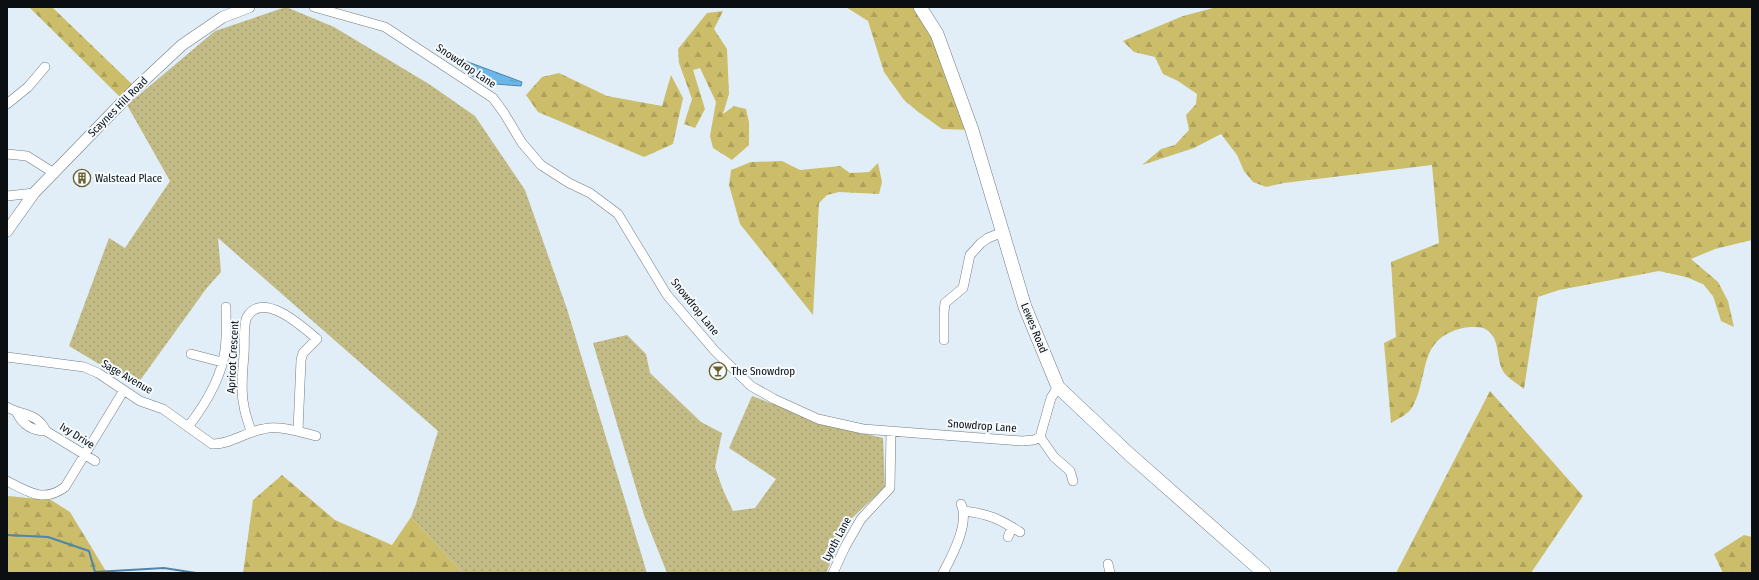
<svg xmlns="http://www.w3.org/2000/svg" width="1759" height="580" font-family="'Fira Sans Condensed',sans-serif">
<defs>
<pattern id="grass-dots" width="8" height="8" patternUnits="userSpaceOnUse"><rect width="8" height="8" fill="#c3bb85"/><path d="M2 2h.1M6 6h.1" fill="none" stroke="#a6a072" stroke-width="1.8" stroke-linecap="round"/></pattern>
<pattern id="forest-firs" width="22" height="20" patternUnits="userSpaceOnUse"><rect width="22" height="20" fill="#cbbd6a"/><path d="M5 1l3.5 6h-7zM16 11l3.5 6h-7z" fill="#ada15b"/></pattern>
<pattern id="water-ripples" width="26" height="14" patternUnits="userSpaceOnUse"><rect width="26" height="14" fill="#6bb7ea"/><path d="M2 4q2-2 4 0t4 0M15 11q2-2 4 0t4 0" fill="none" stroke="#5b9cc8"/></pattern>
</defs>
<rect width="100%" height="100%" fill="#e2eef7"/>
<path fill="url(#grass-dots)" d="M286,7l48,20 95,57 46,32 50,74 42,119 80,264h-184l-52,-56 5,-13 22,-73 -220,-193 3,34 -15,17 -70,97 -67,-40 40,-108 16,10 45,-67 -43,-76 88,-74z
M627,335l19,19 4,19 51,49 21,11 -7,34 8,23 10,21 22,-3 21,-29 -47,-31 23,-52 80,30 51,12 2,49 -36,34 -23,52h-159l-23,-58 -51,-172z"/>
<path fill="url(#forest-firs)" d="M29,7h23l84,81 -13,12z
M846,7h74l52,123 -30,-1 -25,-18 -13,-11 -20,-28 -16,-51z
M1217,7h535v233l-37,9 -24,10 27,23 10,19 6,26 -13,-6 -8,-25 -10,-12 -17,-7 -27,-6 -100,19 -21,7 -14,92c-7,-6 -19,-12 -22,-20 -6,-13 -2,-30 -15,-39 -6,-4 -17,-3 -24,-2 -46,11 -33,46 -50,78 -4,8 -15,13 -22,17l-7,-80 12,-6 -5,-75 48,-19 -7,-78 -148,18 -18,4 -13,-5 -9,-11 -7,-16 -16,-21 -27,14 -52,17 19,-16 14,-4 14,-15 -3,-15 10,-11 1,-10 -19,-13 -15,-7 -8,-17 -21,-5 -11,-11 60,-25z
M723,11l-9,18 13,20 2,45 -6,20 11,-8 12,3 3,13v23l-17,15 -19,-12 -3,-12 6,-34 -16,-34 -7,2 12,39 -10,19 -11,-4 8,-25 -13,-36 -1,-14 29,-36z
M559,73l48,23 55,10 9,-31 12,23 -10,46 -29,13 -106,-45 -12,-17 16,-18z
M782,161l18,9 40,-4 10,7 19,-1 9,-9 4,19 -3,12 -40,-2 -12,3 -8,8 -6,112 -73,-91 -11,-39 2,-15 20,-8z
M1490,391l93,105 -52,77h-135z
M282,475l53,45 57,25 19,-28 52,56h-220l10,-73z
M7,496l44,4 19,12 37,61h-100z
M1744,535l8,2v36h-29l-9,-19z"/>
<path fill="url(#water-ripples)" stroke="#4e85a9" d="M452,56l70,26 -1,4 -26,-2 -20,-6 -19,-13z"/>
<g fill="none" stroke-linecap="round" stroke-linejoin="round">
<path stroke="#4e85a9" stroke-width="2" d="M7,535l41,2 41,14 6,21 69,-4 32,5"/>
<defs>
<path id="minor" d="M314,7l71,20 108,71 11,15 18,30 19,22 28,18 21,10 28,21 49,81 48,56 36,35 23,13 44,20 45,10 159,12 12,-1 6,-3 11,-39 7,-11
M7,104l21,-17 17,-20
M7,154l20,2 27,17
M7,196l27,-3
M944,340v-28l1,-9 18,-15 7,-33 11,-12 7,-5 15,-6
M191,354l31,8
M7,357l77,10 14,6 42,28 23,8 49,35c17,1 34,-12 51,-15 17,-4 37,3 53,7
M7,407c15,9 30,5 39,24l49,30
M17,413c6,12 16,18 29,18
M188,427c16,-21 34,-50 37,-77 2,-14 1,-29 1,-43
M251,432c-2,-9 -6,-17 -7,-26 -4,-17 -1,-36 0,-52 1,-9 -1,-30 3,-37 16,-27 56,10 70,22l-14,14 -2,7 -3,71
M1040,437l14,20 16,14 3,10
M7,481c21,11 37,22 58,6l59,-97
M964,511c26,3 35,8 56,21
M1008,537l4,-10
M1108,564l2,9
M833,573l12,-26 16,-28 29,-31 1,-56
M943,573c9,-17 27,-50 18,-69"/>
<path id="major" d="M7,231l27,-38 102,-105 46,-43 41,-28 26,-10"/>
<path id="highway" d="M920,7l17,27 35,96 53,177 33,80 71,67 135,119"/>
</defs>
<use href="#minor" stroke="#717c84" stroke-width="10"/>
<use href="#major" stroke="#717c84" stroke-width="12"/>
<use href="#highway" stroke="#717c84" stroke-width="14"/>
<use href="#minor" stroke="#fff" stroke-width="9"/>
<use href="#major" stroke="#fff" stroke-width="11"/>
<use href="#highway" stroke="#fff" stroke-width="13"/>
</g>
<defs>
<symbol id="building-ring" viewBox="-11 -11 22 22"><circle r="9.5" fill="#f5fafe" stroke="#69602c" stroke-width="1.5"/><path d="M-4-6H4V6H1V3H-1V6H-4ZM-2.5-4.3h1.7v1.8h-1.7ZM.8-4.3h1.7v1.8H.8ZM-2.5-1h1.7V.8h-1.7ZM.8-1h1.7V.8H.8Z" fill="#69602c"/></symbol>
<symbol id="bar-ring" viewBox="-11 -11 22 22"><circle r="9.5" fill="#f5fafe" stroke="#69602c" stroke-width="1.5"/><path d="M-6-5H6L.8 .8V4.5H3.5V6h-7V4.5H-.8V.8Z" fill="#69602c"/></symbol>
</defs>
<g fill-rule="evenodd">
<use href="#building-ring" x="72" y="168" width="20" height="20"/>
<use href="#bar-ring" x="708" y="361" width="20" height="20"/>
</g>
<g text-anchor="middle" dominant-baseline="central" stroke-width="4" stroke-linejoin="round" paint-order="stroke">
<g font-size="11" fill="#0b0f12" stroke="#f5fafe">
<text transform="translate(466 66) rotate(34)">Snowdrop Lane</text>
<text transform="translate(118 107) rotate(-45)">Scaynes Hill Road</text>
<text transform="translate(695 307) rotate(51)">Snowdrop Lane</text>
<text transform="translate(1034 328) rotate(68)">Lewes Road</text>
<text transform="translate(233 357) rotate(-87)">Apricot Crescent</text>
<text transform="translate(127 377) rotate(30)">Sage Avenue</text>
<text transform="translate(982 426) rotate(4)">Snowdrop Lane</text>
<text transform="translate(77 436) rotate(32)">Ivy Drive</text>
<text transform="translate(837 539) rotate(-62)">Lyoth Lane</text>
</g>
<g font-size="11" fill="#0b0f12" stroke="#f5fafe" text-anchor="start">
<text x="95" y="178">Walstead Place</text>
<text x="731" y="371">The Snowdrop</text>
</g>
</g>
<rect width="1759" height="580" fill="none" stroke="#0b0f12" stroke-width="16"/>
</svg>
